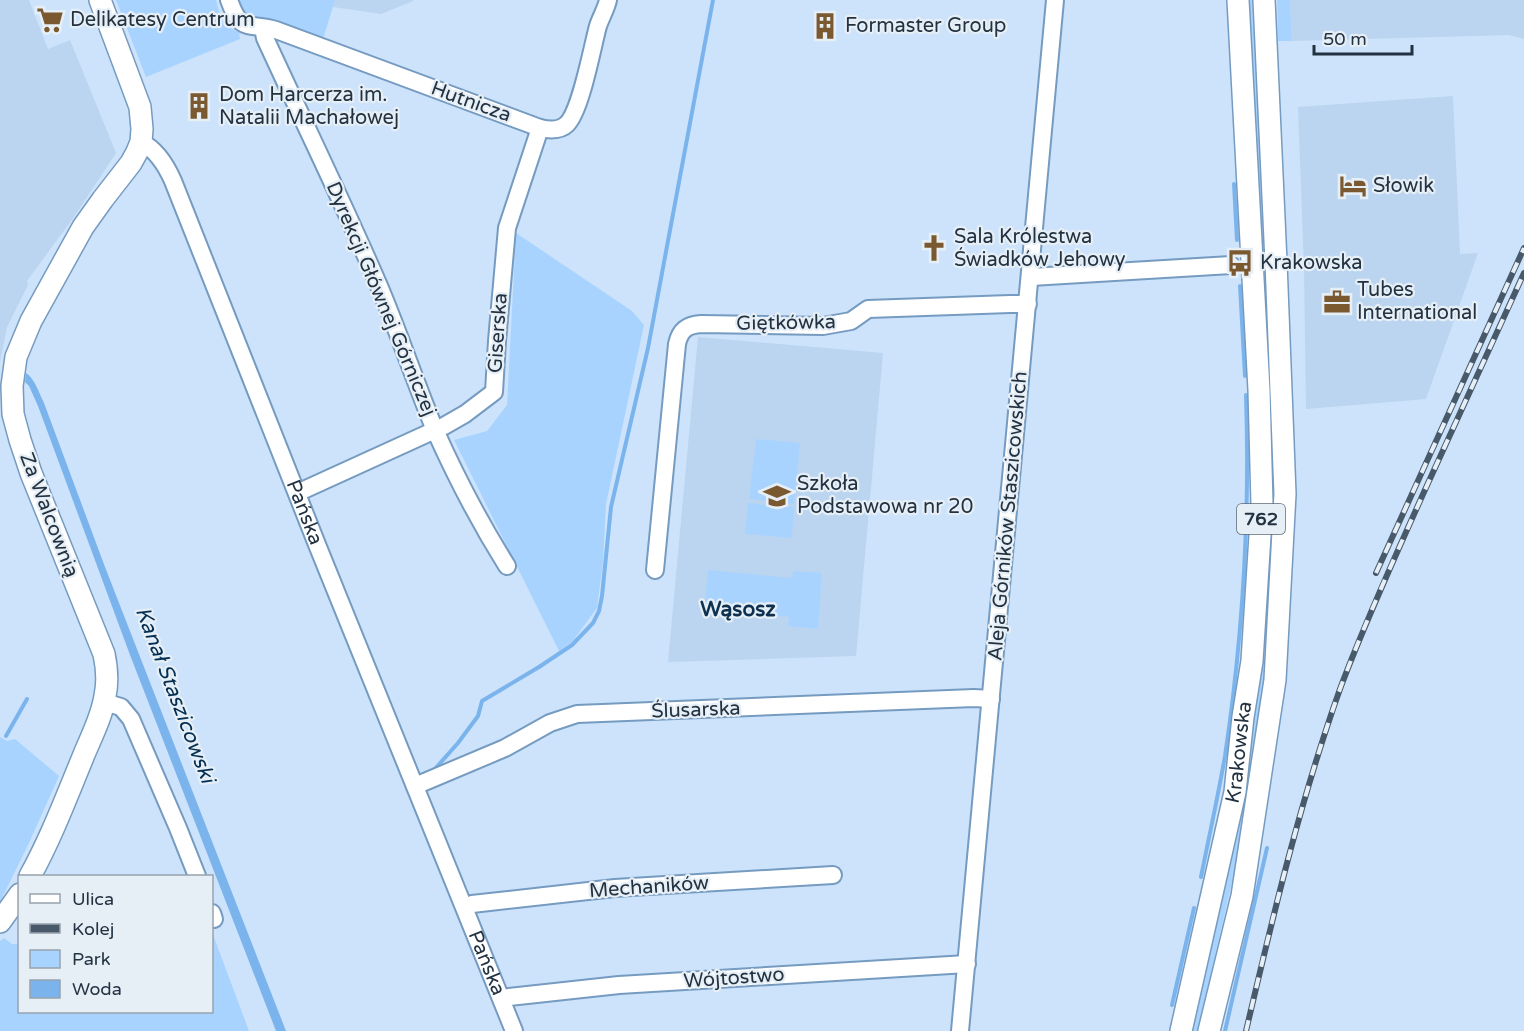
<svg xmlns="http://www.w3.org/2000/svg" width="1524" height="1031" font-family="'Varela Round',sans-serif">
<rect width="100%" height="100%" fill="#cce3fb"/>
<path fill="#bbd5f0" d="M0,0h29l19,49 22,-9 46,113 -42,64 -47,64 1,4 -21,42 -7,35z
M335,0h78v1l-32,13 -48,-7z
M1290,0h234v39l-15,-4 -217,6z
M1453,96l7,158 18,-1 -52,146 -120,10 -2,-141 -6,-161z
M698,337l185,16 -27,303 -188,6z"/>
<path fill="#a9d3ff" d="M116,0h100c5,17 5,25 23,32l1,7 -94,38z
M236,0h99l-12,39 -52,-19 -23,-3 -7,-5z
M1247,0h8l21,362 -2,234 -17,159 -21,109 -38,167h-9l65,-326z
M1277,0h13l2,41h-14z
M516,233l116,78 12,14 -38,179 -3,58 -6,46 -25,34 -13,9 -105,-211 33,-9 20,-26z
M756,439l44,4 -6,61 -45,-5z
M748,503l46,4 -2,31 -47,-4z
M708,570l84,8 1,-7 29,2 -4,56 -30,-3 1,-9 -85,-7z
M0,737l7,4 8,-2 44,37 -30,67 -29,59z
M212,932l37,99h-249v-90l4,-3 8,6h7l1,68h192z"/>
<path fill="#7bb4ed" d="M26,373c9,6 13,20 18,30l61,164 181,464h-10l-146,-376 -92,-249 -9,-20 -4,-4z"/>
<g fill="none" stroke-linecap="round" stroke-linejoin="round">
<path stroke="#7bb4ed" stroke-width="4" d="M1234,184l3,56
M1240,286l5,90
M6,736l21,-37
M434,770l24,-27 20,-27 4,-15 57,-34 33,-22 21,-22 6,-12 3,-15 9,-89 37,-159 65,-348
M1201,877c8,-40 17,-81 24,-121 18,-120 25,-240 21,-361
M1172,1005l22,-97
M1225,1031l42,-183"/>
<defs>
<g id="minor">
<path d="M229,0c12,34 19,22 47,30l264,98c9,2 20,3 27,-4 14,-14 25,-76 31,-98 3,-9 8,-17 10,-26"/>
<path d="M263,28l2,10c38,83 78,164 114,248 20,47 36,96 56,144 21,47 45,93 72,136"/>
<path id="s1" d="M141,142c16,8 25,23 32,39l145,366 196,484"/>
<path d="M1031,277l200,-12"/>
<path d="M297,493l147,-67 21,-12 29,-22 3,-51 10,-113 33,-100"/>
<path d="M655,570l22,-226c3,-14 10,-19 24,-20l122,2 28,-5 17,-12 142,-5h18"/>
<path d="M104,702l17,5 10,12 47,109 19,48"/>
<path d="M415,786l90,-38 45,-25 27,-9 397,-16 17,1"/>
<path d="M465,907l7,-3 143,-16 218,-13"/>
<path d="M212,913l2,6"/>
<path d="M502,1000l7,-3 110,-12 348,-21"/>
<path d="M960,1031l95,-1031"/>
</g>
<g id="major">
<path d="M30,876c21,-38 36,-78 53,-119 8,-20 19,-40 22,-61 3,-14 2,-28 -1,-42l-73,-181 -11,-33 -7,-26 -1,-28 4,-29 15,-36 52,-94 20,-28 28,-36 6,-11 4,-10 1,-13 -2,-22 -40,-107"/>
<path d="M0,922l20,-28"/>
<path id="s2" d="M1181,1031l54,-239 8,-75 9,-56 10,-157 -3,-114 -21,-390"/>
<path d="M1209,1031l33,-135 33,-216 10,-186 -9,-232 -12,-262"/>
</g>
</defs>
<use href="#minor" stroke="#769bc0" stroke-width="20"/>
<use href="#major" stroke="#769bc0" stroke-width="24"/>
<use href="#minor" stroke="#fff" stroke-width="16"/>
<use href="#major" stroke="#fff" stroke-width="21"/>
<defs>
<path id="rail" d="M1376,573l148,-325
M1246,1031c27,-115 54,-230 94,-342 25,-67 55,-132 84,-197 33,-73 67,-146 100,-219"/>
</defs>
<use href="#rail" stroke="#48596a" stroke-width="6"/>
<use href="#rail" stroke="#e6eef6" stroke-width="4" stroke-dasharray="11" stroke-linecap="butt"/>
</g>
<defs>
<symbol id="supermarket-bare" viewBox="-9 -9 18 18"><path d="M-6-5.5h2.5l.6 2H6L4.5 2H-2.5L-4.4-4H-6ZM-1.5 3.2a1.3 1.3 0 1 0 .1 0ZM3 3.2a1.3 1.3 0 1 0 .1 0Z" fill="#7b5930" stroke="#e6eef6" stroke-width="2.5" paint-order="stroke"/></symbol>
<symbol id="building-bare" viewBox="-9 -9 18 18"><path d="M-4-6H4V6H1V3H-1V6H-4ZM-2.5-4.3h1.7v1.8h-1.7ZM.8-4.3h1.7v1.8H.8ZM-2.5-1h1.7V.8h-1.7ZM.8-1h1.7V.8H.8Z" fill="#7b5930" stroke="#e6eef6" stroke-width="2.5" paint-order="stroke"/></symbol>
<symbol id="hotel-bare" viewBox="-9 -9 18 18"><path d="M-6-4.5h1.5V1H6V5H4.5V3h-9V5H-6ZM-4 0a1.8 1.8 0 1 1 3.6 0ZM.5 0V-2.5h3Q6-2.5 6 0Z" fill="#7b5930" stroke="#e6eef6" stroke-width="2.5" paint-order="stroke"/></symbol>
<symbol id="church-bare" viewBox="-9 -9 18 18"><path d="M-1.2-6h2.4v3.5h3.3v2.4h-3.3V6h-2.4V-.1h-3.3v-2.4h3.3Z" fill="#7b5930" stroke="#e6eef6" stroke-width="2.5" paint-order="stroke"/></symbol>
<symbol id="bus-bare" viewBox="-9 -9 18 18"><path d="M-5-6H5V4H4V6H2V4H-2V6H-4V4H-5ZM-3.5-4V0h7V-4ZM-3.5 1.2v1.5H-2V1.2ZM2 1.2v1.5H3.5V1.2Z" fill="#7b5930" stroke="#e6eef6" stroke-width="2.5" paint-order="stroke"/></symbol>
<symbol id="office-bare" viewBox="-9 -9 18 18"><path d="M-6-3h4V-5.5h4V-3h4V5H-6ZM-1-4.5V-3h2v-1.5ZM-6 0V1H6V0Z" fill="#7b5930" stroke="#e6eef6" stroke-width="2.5" paint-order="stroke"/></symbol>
<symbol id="school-bare" viewBox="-9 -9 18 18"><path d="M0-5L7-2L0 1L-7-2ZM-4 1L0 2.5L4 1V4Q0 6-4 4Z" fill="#7b5930" stroke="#e6eef6" stroke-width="2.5" paint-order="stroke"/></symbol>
</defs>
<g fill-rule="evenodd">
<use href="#supermarket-bare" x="31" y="1" width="38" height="38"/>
<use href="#building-bare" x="806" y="7" width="38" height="38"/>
<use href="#building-bare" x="180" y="87" width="38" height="38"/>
<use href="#hotel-bare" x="1334" y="167" width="38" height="38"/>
<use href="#church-bare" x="915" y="229" width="38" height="38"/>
<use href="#bus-bare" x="1221" y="244" width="38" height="38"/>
<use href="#office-bare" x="1318" y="283" width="38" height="38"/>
<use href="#school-bare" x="758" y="477" width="38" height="38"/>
</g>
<g text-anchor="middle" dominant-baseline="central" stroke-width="4.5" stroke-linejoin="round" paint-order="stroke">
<rect fill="#e6eef6" stroke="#5e6a77" stroke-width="1.5" x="1237" y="504" width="48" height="30" rx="4.5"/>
<g font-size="18" font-weight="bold" fill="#233241">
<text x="1261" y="519">762</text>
</g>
<g font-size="20" fill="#233241" stroke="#e6eef6" text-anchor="start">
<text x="70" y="20">Delikatesy Centrum</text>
<text x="845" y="26">Formaster Group</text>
<text x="219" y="95">Dom Harcerza im.<tspan x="219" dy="23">Natalii Machałowej</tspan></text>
<text x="1373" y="186">Słowik</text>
<text x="954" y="237">Sala Królestwa<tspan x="954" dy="23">Świadków Jehowy</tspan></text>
<text x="1260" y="263">Krakowska</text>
<text x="1357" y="290">Tubes<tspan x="1357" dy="23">International</tspan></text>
<text x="797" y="484">Szkoła<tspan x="797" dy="23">Podstawowa nr 20</tspan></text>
</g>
<g font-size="20" fill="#233241" stroke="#e6eef6">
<text transform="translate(471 102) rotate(20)">Hutnicza</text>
<text transform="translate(381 299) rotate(67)">Dyrekcji Głównej Górniczej</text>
<text transform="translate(786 323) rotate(-1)">Giętkówka</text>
<text transform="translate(498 333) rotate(-86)">Giserska</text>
<text stroke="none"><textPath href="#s1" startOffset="408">Pańska</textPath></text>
<text transform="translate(49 515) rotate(69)">Za Walcownią</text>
<text transform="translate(1008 516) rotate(-85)">Aleja Górników Staszicowskich</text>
<text transform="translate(696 710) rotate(-2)">Ślusarska</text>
<text stroke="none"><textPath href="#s2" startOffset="285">Krakowska</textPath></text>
<text transform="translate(649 887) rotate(-4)">Mechaników</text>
<text stroke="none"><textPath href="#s1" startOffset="894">Pańska</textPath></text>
<text transform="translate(734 978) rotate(-4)">Wójtostwo</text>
</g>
<g font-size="21" font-weight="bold" fill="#0e3150" stroke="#e6eef6">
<text x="738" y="609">Wąsosz</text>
</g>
<g font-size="21" font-style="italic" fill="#042f53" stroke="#e6eef6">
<text transform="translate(175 695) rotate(69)">Kanał Staszicowski</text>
</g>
</g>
<rect x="18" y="875" width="195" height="138" fill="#e6eef6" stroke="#98a3ae" stroke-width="1.5"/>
<rect x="30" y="894" width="30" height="9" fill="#ffffff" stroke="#98a3ae" stroke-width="1.5"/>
<text x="72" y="905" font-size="18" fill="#233241">Ulica</text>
<rect x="30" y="924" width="30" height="9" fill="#48596a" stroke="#98a3ae" stroke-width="1.5"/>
<text x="72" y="935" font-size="18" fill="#233241">Kolej</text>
<rect x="30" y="950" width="30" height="18" fill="#a9d3ff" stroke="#98a3ae" stroke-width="1.5"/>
<text x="72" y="965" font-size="18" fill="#233241">Park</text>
<rect x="30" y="980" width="30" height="18" fill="#7bb4ed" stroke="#98a3ae" stroke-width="1.5"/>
<text x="72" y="995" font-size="18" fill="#233241">Woda</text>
<path d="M1314 45v9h98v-9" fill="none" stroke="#233241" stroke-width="3"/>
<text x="1323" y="45" font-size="18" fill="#233241" stroke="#e6eef6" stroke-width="4.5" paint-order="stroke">50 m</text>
</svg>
